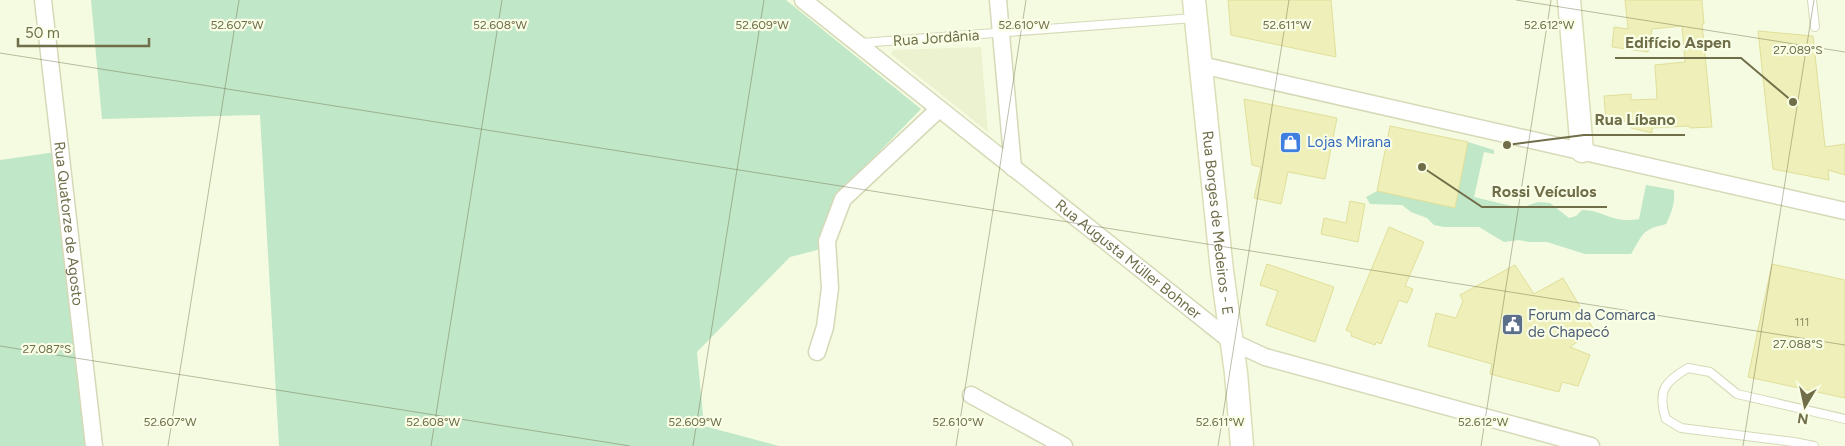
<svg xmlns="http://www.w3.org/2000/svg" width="1845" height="446" font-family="Figtree,sans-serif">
<rect width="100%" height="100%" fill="#f5fbe0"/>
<path fill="#ecf2cf" d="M981,47l7,85 -97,-78 2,-4z"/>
<path fill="#c0e7c8" d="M91,0h695l135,109 -86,88 -14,52 -31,8 -93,95 7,74 75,20h-500l-19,-331 -158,4z
M1468,142l26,8v4l-10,-2 -10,45 46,11 18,-6 12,1 19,15 7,-2 6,-6c22,0 30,14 57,9l7,-34 28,5c1,13 -2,22 -8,34 -6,2 -14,3 -19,7 -6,3 -12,17 -16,23h-46l-38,-12h-19l-9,-2 -15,2 -25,-15h-35l-10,-2 -7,-7 -16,-6 -9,-7 -32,-1 -4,-7 11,-6 78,16z
M56,152l32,294h-88v-286z"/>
<path fill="#efefb9" stroke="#e0df9a" d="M1228,0h103l5,57 -105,-22z
M1625,0h77l2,24h-2l10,103 -22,1 -1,-2 -37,2v5l-21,-5v-7h-25l-2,-25 27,-2v6l26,-1 -2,-34 30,-3 -3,-36 -30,3 -4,23 -36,-5 2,-20 14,2z
M1758,31l55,5 12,111 20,-3v31l-17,-5 1,10 -56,-11z
M1244,99l93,19 -12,61 -37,-7 -7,32 -27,-6 7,-31 -9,-2z
M1390,126l78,16 -13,66 -78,-17z
M1350,201l15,3 -7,38 -37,-8 3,-16 22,5z
M1389,227l35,15 -19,44 8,3 -6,14 -8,-3 -18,44 -5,-2 -1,3 -24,-9 1,-3 -6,-3z
M1267,264l67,23 -19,55 -49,-17 12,-34 -18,-6z
M1772,264l73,16v118l-97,-21z
M1515,265l19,29 29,-16 31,52 -24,17 20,8 -12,31 -16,-4 -3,10 -69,-18 2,-10 -64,-18 8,-33 20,5 7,-17 -3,-6z"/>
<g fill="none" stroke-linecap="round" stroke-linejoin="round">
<defs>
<path id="lane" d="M1812,0l3,27
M861,43l333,-25
M1814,446l-20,-4 -113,-14 -15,-9c-9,-28 -2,-37 22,-51l22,4 27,22 108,25"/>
<g id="street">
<path id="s1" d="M43,0l51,446"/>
<path id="s2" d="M803,0l428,341 34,16 326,89"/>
<path d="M998,0l15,168"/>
<path d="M1201,65l644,146"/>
<path d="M817,352l8,-25 5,-39 -3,-47 16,-42 96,-90"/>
<path d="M971,395l93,51"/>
</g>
<g id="secondary">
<path id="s3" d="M1194,0l28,271 14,102 6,73"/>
<path d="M1569,0l13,151"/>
</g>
</defs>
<use href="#lane" stroke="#d6d9b8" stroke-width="10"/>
<use href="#street" stroke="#d6d9b8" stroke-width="19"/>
<use href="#secondary" stroke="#dbdeb6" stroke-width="25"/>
<use href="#lane" stroke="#fff" stroke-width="8"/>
<use href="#street" stroke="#fff" stroke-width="16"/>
<use href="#secondary" stroke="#fff" stroke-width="22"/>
</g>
<path fill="none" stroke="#706e49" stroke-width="1" stroke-opacity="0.45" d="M1516,0l329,52M0,53l1845,292M0,346l630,100M168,446l71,-446M431,446l71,-446M693,446l71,-446M956,446l70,-446M1218,446l71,-446M1481,446l70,-446M1743,446l71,-446"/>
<defs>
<symbol id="shop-square" viewBox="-11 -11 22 22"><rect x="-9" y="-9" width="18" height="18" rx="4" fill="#3f7fe0" stroke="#f9fee6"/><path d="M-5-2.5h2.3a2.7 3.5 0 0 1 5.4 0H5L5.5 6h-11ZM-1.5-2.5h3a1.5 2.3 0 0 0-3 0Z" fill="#fff"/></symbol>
<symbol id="civic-square" viewBox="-11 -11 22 22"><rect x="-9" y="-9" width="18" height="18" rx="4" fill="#5c6f8a" stroke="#f9fee6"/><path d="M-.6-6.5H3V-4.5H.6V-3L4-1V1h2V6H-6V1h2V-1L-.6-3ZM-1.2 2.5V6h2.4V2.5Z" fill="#fff"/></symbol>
</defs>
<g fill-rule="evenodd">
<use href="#shop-square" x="1278" y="130" width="25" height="25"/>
<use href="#civic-square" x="1500" y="312" width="25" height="25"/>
</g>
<g text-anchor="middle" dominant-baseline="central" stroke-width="4.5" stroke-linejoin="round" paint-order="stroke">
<g font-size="12" fill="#908e65">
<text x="1802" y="322">111</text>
</g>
<g font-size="15" fill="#706e49" stroke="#f9fee6">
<text transform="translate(936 38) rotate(-4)">Rua Jordânia</text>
<text stroke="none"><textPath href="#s1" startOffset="225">Rua Quatorze de Agosto</textPath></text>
<text stroke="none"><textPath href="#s3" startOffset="224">Rua Borges de Medeiros - E</textPath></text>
<text stroke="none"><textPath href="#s2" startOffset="416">Rua Augusta Müller Bohner</textPath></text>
</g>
<g font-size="15" fill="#366cbe" stroke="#f9fee6" text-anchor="start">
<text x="1307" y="142">Lojas Mirana</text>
</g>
<g font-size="15" fill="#4e5e75" stroke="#f9fee6" text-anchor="start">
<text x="1528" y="315">Forum da Comarca<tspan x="1528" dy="17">de Chapecó</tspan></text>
</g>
</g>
<g font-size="12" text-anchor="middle" fill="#706e49" stroke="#f9fee6" stroke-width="4.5" stroke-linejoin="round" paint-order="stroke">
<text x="1287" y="29">52.611°W</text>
<text x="237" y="29">52.607°W</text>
<text x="500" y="29">52.608°W</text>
<text x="762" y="29">52.609°W</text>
<text x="1024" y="29">52.610°W</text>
<text x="1549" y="29">52.612°W</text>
<text x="1798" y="54">27.089°S</text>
<text x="1798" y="348">27.088°S</text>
<text x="47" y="353">27.087°S</text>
<text x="170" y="426">52.607°W</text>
<text x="433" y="426">52.608°W</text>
<text x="695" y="426">52.609°W</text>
<text x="958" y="426">52.610°W</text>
<text x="1220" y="426">52.611°W</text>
<text x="1483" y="426">52.612°W</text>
</g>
<path fill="none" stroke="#706e49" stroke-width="2" d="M1793 102L1741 58H1615M1507 145L1584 135H1685M1422 167L1482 207H1607"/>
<g fill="#706e49" stroke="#f9fee6" stroke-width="2">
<circle cx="1793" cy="102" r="5"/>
<circle cx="1507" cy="145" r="5"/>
<circle cx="1422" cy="167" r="5"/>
</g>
<g font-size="16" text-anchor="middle" font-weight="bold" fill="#706e49" stroke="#f9fee6" stroke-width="4.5" stroke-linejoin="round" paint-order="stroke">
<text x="1678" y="48">Edifício Aspen</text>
<text x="1635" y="125">Rua Líbano</text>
<text x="1544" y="197">Rossi Veículos</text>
</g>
<g transform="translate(1805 406) rotate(189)" stroke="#f9fee6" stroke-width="4" paint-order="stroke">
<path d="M0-4L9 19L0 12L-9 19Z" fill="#706e49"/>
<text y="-8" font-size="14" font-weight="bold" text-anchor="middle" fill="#706e49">N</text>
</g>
<path d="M18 38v8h131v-8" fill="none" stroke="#706e49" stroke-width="2.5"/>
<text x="25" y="38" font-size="15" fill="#706e49" stroke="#f9fee6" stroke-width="4" paint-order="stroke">50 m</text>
</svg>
